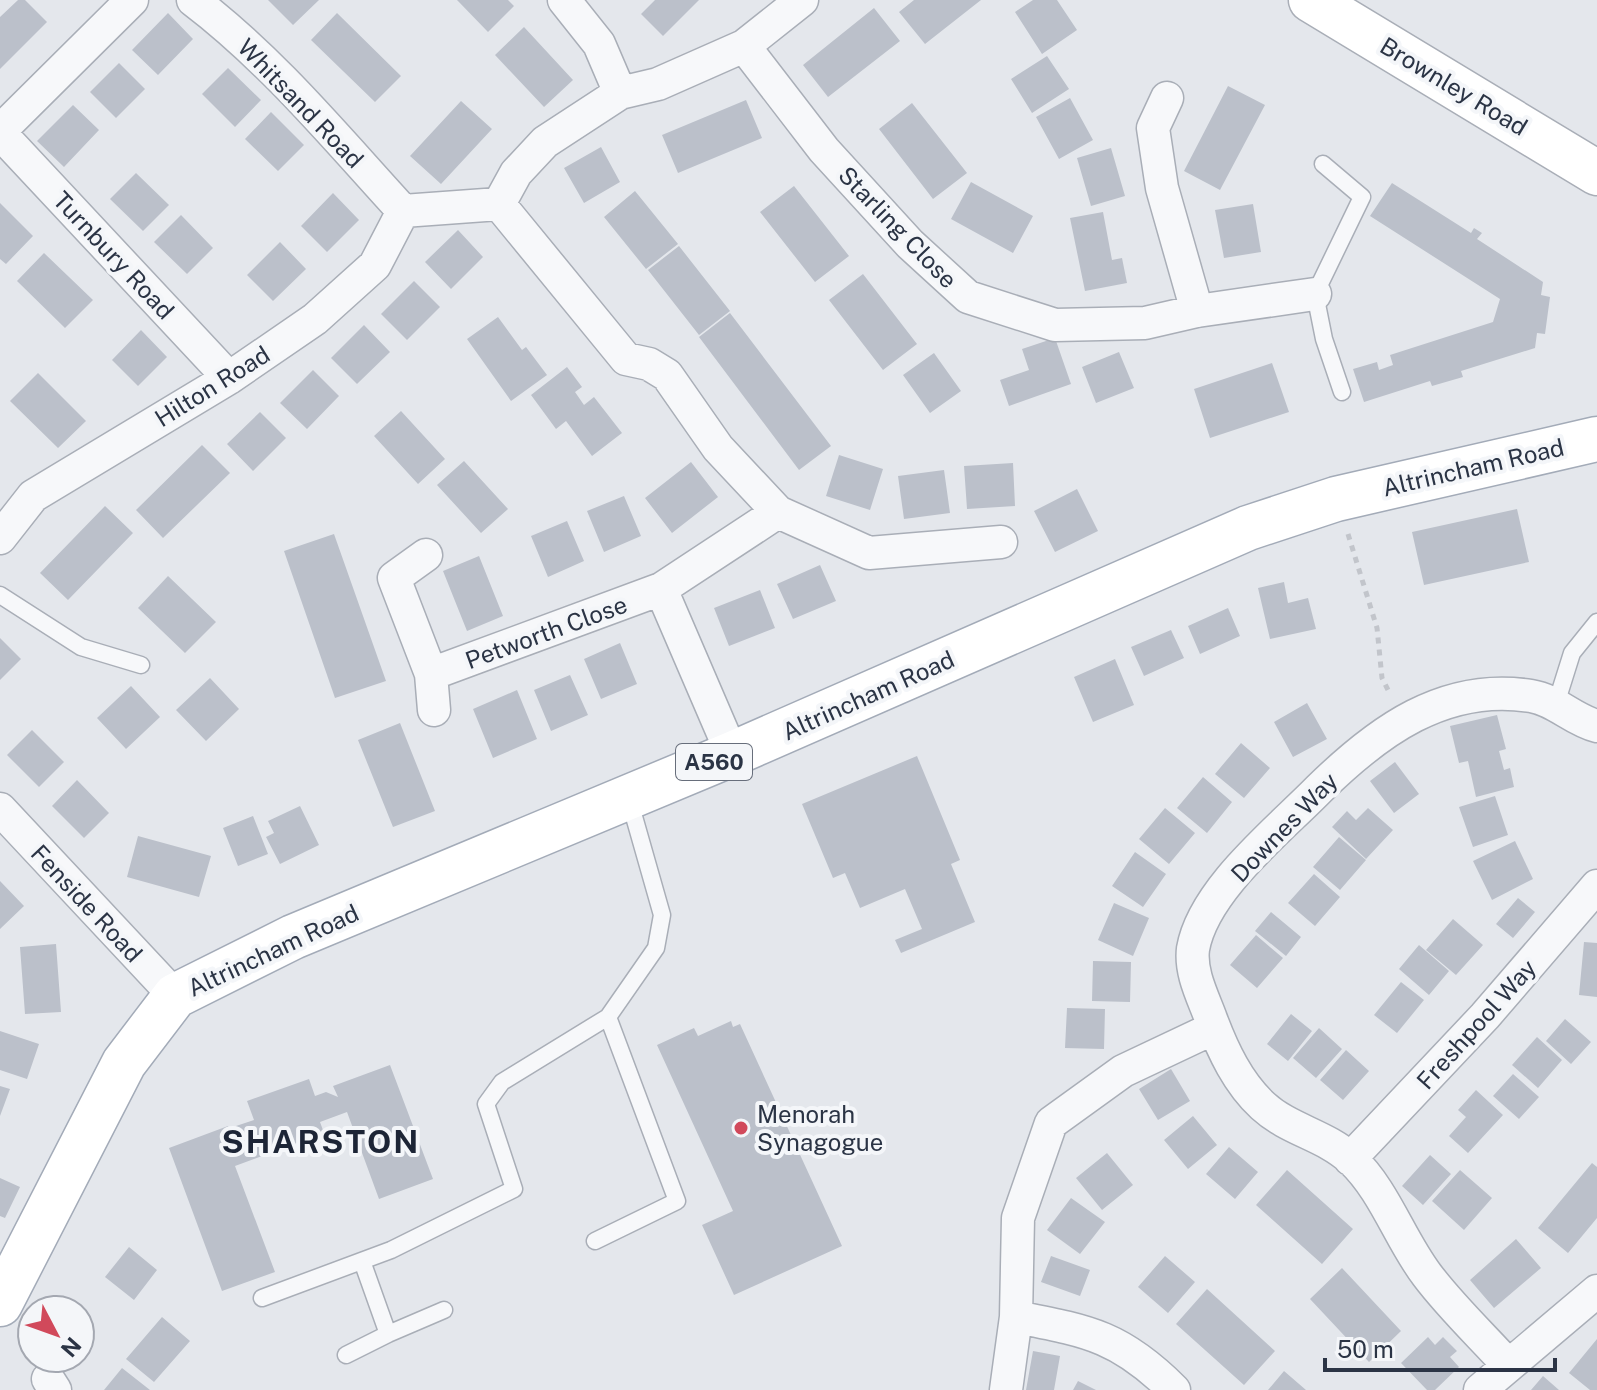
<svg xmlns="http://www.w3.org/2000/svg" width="1597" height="1390" font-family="'Public Sans',sans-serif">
<rect width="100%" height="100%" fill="#e4e7ec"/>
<path fill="#bbc0ca" d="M18,0h7l22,22 -47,47v-52z
M268,0h51l-26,25z
M457,0h51l6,6 -26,26z
M655,0h44l-36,36 -22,-22z
M914,0h67l-56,44 -26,-32z
M1033,0h24l20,30 -35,24 -27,-42z
M874,8l26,33 -72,56 -25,-32z
M168,13l25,26 -35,36 -26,-25z
M337,13l64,63 -26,26 -64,-62z
M524,27l49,53 -29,27 -49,-52z
M1047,56l22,33 -37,24 -21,-34z
M119,63l26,26 -29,29 -26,-26z
M228,68l33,32 -26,27 -33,-33z
M1228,86l37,19 -45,85 -36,-19z
M1070,98l23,42 -34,19 -23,-42z
M746,100l16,38 -84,35 -16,-38z
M461,101l31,28 -51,55 -31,-28z
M912,103l55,70 -34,26 -54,-70z
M73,105l26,25 -35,37 -27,-26z
M271,112l33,33 -26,26 -33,-32z
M601,147l19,35 -36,21 -20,-35z
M1111,148l14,48 -34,10 -14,-48z
M136,173l33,32 -26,26 -33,-32z
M971,182l62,34 -20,37 -62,-34z
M1392,183l79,50 3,-5 8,5 -5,6 66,43 -2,13 9,2 -5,37 -8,-1 -2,15 -74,23 2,6 -31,9 -2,-5 -66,21 -11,-33 24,-7 2,8 14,-5 -3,-10 103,-33 7,-23 -130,-83z
M794,186l55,70 -34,26 -55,-70z
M635,191l43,53 -32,25 -42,-52z
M333,193l26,27 -32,32 -26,-26z
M0,203l33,33 -27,28 -6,-5z
M1253,204l8,48 -37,6 -9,-48z
M1103,212l9,48 10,-2 5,25 -42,8 -15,-73z
M181,215l32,33 -26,26 -33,-32z
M458,230l25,27 -32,32 -26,-27z
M280,242l26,27 -33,32 -26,-26z
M679,246l51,65 -31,24 -51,-65z
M44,253l49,47 -28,28 -48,-47z
M863,274l54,70 -34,26 -54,-70z
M414,281l26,26 -33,33 -26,-26z
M730,313l101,133 -32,24 -100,-133z
M498,317l24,33 4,-3 21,28 -36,26 -44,-62z
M364,325l26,27 -33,32 -26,-26z
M141,330l26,27 -29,29 -26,-26z
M1055,338l16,46 -62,22 -9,-26 29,-10 -7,-21z
M1119,352l15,36 -38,15 -14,-36z
M934,353l27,38 -31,22 -27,-38z
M1272,363l17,49 -79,26 -16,-49z
M567,367l15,20 -7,5 9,13 10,-8 28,36 -30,23 -26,-35 -10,8 -25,-34z
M313,370l26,26 -32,33 -27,-26z
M38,373l48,48 -28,27 -48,-47z
M401,411l44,48 -27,25 -44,-48z
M260,412l26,26 -33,33 -26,-27z
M202,445l28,28 -67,65 -27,-28z
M839,455l44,14 -13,41 -44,-14z
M464,461l44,48 -27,24 -44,-48z
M691,462l27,35 -46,36 -27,-35z
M1013,463l2,43 -48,3 -3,-43z
M944,470l6,43 -46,6 -6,-43z
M1077,489l21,42 -43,21 -21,-41z
M624,496l17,40 -37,16 -17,-41z
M105,506l28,27 -65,67 -28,-27z
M1517,509l12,53 -105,23 -12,-53z
M567,521l17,40 -36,16 -17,-41z
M334,534l52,147 -51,17 -51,-147z
M479,556l24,60 -36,15 -24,-60z
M820,565l16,36 -43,18 -16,-35z
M168,576l48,46 -31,31 -47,-45z
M1284,582l4,21 20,-5 8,31 -46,10 -12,-51z
M760,590l15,38 -46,18 -15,-38z
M1228,608l12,28 -40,18 -12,-28z
M1171,630l13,28 -40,18 -13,-29z
M0,638l21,21 -21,21z
M620,643l17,41 -36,15 -17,-40z
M1115,659l19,46 -41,17 -19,-45z
M570,675l18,40 -37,16 -17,-41z
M210,678l29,31 -33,32 -30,-31z
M131,686l29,31 -34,32 -29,-31z
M517,690l20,49 -44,19 -20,-49z
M1307,703l20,36 -34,18 -19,-35z
M1497,715l9,34 -7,2 5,19 6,-2 4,19 -38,10 -8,-36 -9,2 -9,-37z
M400,723l35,88 -42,16 -35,-87z
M32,730l32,32 -25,25 -32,-32z
M1241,743l29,25 -26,30 -29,-24z
M917,756l43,104 -9,4 24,58 -74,31 -6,-13 27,-11 -17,-40 -45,19 -15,-35 -12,5 -31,-74z
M1395,762l24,32 -25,19 -24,-32z
M1203,777l29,25 -25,31 -30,-25z
M77,780l32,33 -25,25 -32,-32z
M1495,796l13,39 -35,12 -14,-40z
M300,806l19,39 -39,19 -14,-27 8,-4 -6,-12z
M1165,808l30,25 -26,31 -30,-25z
M1368,808l25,22 -27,29 -34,-32 15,-16 9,9z
M253,816l15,38 -30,12 -15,-38z
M138,836l73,20 -12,41 -72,-20z
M1339,837l27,23 -26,30 -27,-23z
M1515,841l18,38 -41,21 -19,-39z
M1135,852l31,22 -23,33 -31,-21z
M1314,874l26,23 -25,29 -27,-23z
M0,881l24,25 -24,23z
M1518,898l17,14 -22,26 -17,-14z
M1114,903l35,15 -16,38 -35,-16z
M1271,912l30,25 -15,19 -31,-25z
M1453,919l30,26 -27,30 -30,-25z
M1256,935l27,23 -26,30 -27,-23z
M1584,942l13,1v54l-18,-2z
M56,944l5,68 -36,2 -5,-67z
M1419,945l30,26 -20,24 -30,-26z
M1093,961l38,1 -1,40 -38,-1z
M1401,982l23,18 -27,33 -23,-18z
M1067,1008l38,1 -1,40 -39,-1z
M1291,1014l21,17 -24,30 -21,-17z
M1565,1019l26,23 -20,22 -25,-23z
M731,1021l2,6 7,-3 102,222 -108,49 -32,-70 31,-14 -76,-166 37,-17 4,8z
M1319,1028l23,21 -26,29 -23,-20z
M0,1031l39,13 -12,35 -27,-9z
M1537,1037l25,23 -24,28 -26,-23z
M1346,1050l23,21 -26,29 -23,-20z
M390,1065l43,114 -54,20 -32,-87 -27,10 4,11 -89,33 40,106 -53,19 -53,-143 59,-22 4,9 4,-9 18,-6 -7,-19 62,-22 6,17 11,-4 12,5 -5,-11z
M1171,1069l19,32 -32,19 -19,-31z
M1513,1074l26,23 -20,22 -26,-23z
M0,1086l10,3 -10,27z
M1476,1090l27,25 -35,38 -19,-17 17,-19 -8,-7z
M1193,1116l24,29 -29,24 -24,-29z
M1229,1147l29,25 -23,27 -29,-25z
M1107,1153l26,32 -31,25 -26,-32z
M1430,1155l21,19 -28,31 -21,-19z
M1592,1163l5,4v51l-29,35 -30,-25z
M1287,1170l66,59 -31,35 -66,-59z
M1460,1170l32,28 -28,32 -32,-29z
M0,1178l20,9 -15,31 -5,-2z
M1071,1198l34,24 -25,32 -33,-24z
M1516,1239l25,29 -47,40 -24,-28z
M129,1247l28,23 -23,30 -29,-23z
M1051,1256l39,14 -10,26 -39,-14z
M1165,1256l30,26 -27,31 -30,-26z
M1342,1268l59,63 -32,31 -59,-63z
M1207,1289l68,62 -31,34 -68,-61z
M162,1317l28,24 -36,41 -28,-23z
M1428,1337l7,8 8,-8 14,14 -7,6 9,10 -24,23h-8l-26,-27z
M1597,1339v51h-7l-21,-17z
M1033,1351l27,5 -6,34h-28z
M122,1368l28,22h-46z
M1284,1371l22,19h-38z
M1543,1376l16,14h-28z
M1078,1381l18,9h-23z"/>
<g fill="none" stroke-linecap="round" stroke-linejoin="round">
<defs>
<path id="lane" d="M1323,164l39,33 -47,97 9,45 18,53
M0,595l81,52 60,18
M1556,704l16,-51 25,-31
M595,1241l82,-40 -69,-184 48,-69 6,-33 -33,-116
M362,1261l26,73 56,-24
M262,1298l129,-48 123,-61 -28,-85 16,-22 106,-65
M346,1355l42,-21"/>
<path id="street" d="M193,0c79,60 143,138 210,211
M564,0l35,44 21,49
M744,46l80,104 86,94 58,53 87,28 90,-2 52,-12 118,-17
M1167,98l-14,30 9,60 35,123
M0,131l132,-131
M0,133l229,245
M499,204l127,155 23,5 18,11 51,73 60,64 91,41 132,-11
M403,211l96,-7 17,-31 29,-31 75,-49 38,-9 86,-38 58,-46
M0,538l33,-42 196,-118 86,-59 60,-54 28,-54
M426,555l-32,23 37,96 230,-85 117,-77
M661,589l71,165
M431,674l3,36
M0,809l175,187
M1350,1159l135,-143 112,-130
M1016,1317c72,14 104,19 158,73
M1508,1365c-27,-30 -57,-58 -81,-90 -28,-37 -42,-84 -76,-116 -26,-24 -62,-29 -88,-53 -25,-23 -40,-55 -52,-87 -8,-22 -21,-46 -18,-70 10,-59 86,-119 126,-160 58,-57 125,-107 212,-93 25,4 42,24 66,30
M48,1379l7,11
M1006,1390l10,-73 2,-99 33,-95 72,-52 91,-43
M1480,1390l117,-99"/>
<path id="secondary" d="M1311,0l286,173"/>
<path id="primary" d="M0,1304l124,-241 51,-67 118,-59 439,-183 516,-226 88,-29 261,-60"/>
</defs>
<use href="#lane" stroke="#a9aeb7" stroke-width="19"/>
<use href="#street" stroke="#a9aeb7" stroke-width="35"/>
<use href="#secondary" stroke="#a9aeb7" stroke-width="47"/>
<use href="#primary" stroke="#a3abb8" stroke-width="47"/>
<path stroke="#c2c5cb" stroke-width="5" stroke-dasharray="6 6" stroke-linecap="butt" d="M1348,534l29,94 5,50 8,16"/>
<use href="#lane" stroke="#f7f8fa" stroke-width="16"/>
<use href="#street" stroke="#f7f8fa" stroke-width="32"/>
<use href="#secondary" stroke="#fff" stroke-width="44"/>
<use href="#primary" stroke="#fff" stroke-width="44"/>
</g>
<circle fill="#d1495b" stroke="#f4f6f9" stroke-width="3" cx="741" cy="1128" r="8"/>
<g text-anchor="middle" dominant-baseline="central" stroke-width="8" stroke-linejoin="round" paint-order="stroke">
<rect fill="#f4f6f9" stroke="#676e7b" stroke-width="2" x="676" y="744" width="76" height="36" rx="6"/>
<g font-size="22" font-weight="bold" fill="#2b3445">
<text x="714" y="762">A560</text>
</g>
<g font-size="24" fill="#2b3445" stroke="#f4f6f9">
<text transform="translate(1454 86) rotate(31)">Brownley Road</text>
<text transform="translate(301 103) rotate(46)">Whitsand Road</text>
<text transform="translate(898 227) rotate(46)">Starling Close</text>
<text transform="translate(114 255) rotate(47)">Turnbury Road</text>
<text transform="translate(212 386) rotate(-32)">Hilton Road</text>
<text transform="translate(1473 467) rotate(-13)">Altrincham Road</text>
<text transform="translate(546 632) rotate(-20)">Petworth Close</text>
<text transform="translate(868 695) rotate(-24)">Altrincham Road</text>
<text transform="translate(1284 827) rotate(-46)">Downes Way</text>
<text transform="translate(87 903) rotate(47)">Fenside Road</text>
<text transform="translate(273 950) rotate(-25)">Altrincham Road</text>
<text transform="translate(1476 1024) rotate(-48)">Freshpool Way</text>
</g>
<g font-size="24" fill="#2b3445" stroke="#f4f6f9" text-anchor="start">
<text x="757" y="1114">Menorah<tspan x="757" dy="28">Synagogue</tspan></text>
</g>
<g font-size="32" font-weight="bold" letter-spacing="2" fill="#1d2536" stroke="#f4f6f9">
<text x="321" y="1141">SHARSTON</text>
</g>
</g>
<g transform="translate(56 1334) rotate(131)"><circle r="38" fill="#f4f6f9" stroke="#a4a8b1" stroke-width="2"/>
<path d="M0-6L14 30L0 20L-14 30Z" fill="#d1495b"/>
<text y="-12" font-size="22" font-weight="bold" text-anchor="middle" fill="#2b3445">N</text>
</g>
<path d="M1325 1358v12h230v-12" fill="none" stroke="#2b3445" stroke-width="4"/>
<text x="1337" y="1358" font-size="24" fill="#2b3445" stroke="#f4f6f9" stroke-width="6" paint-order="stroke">50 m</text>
</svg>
